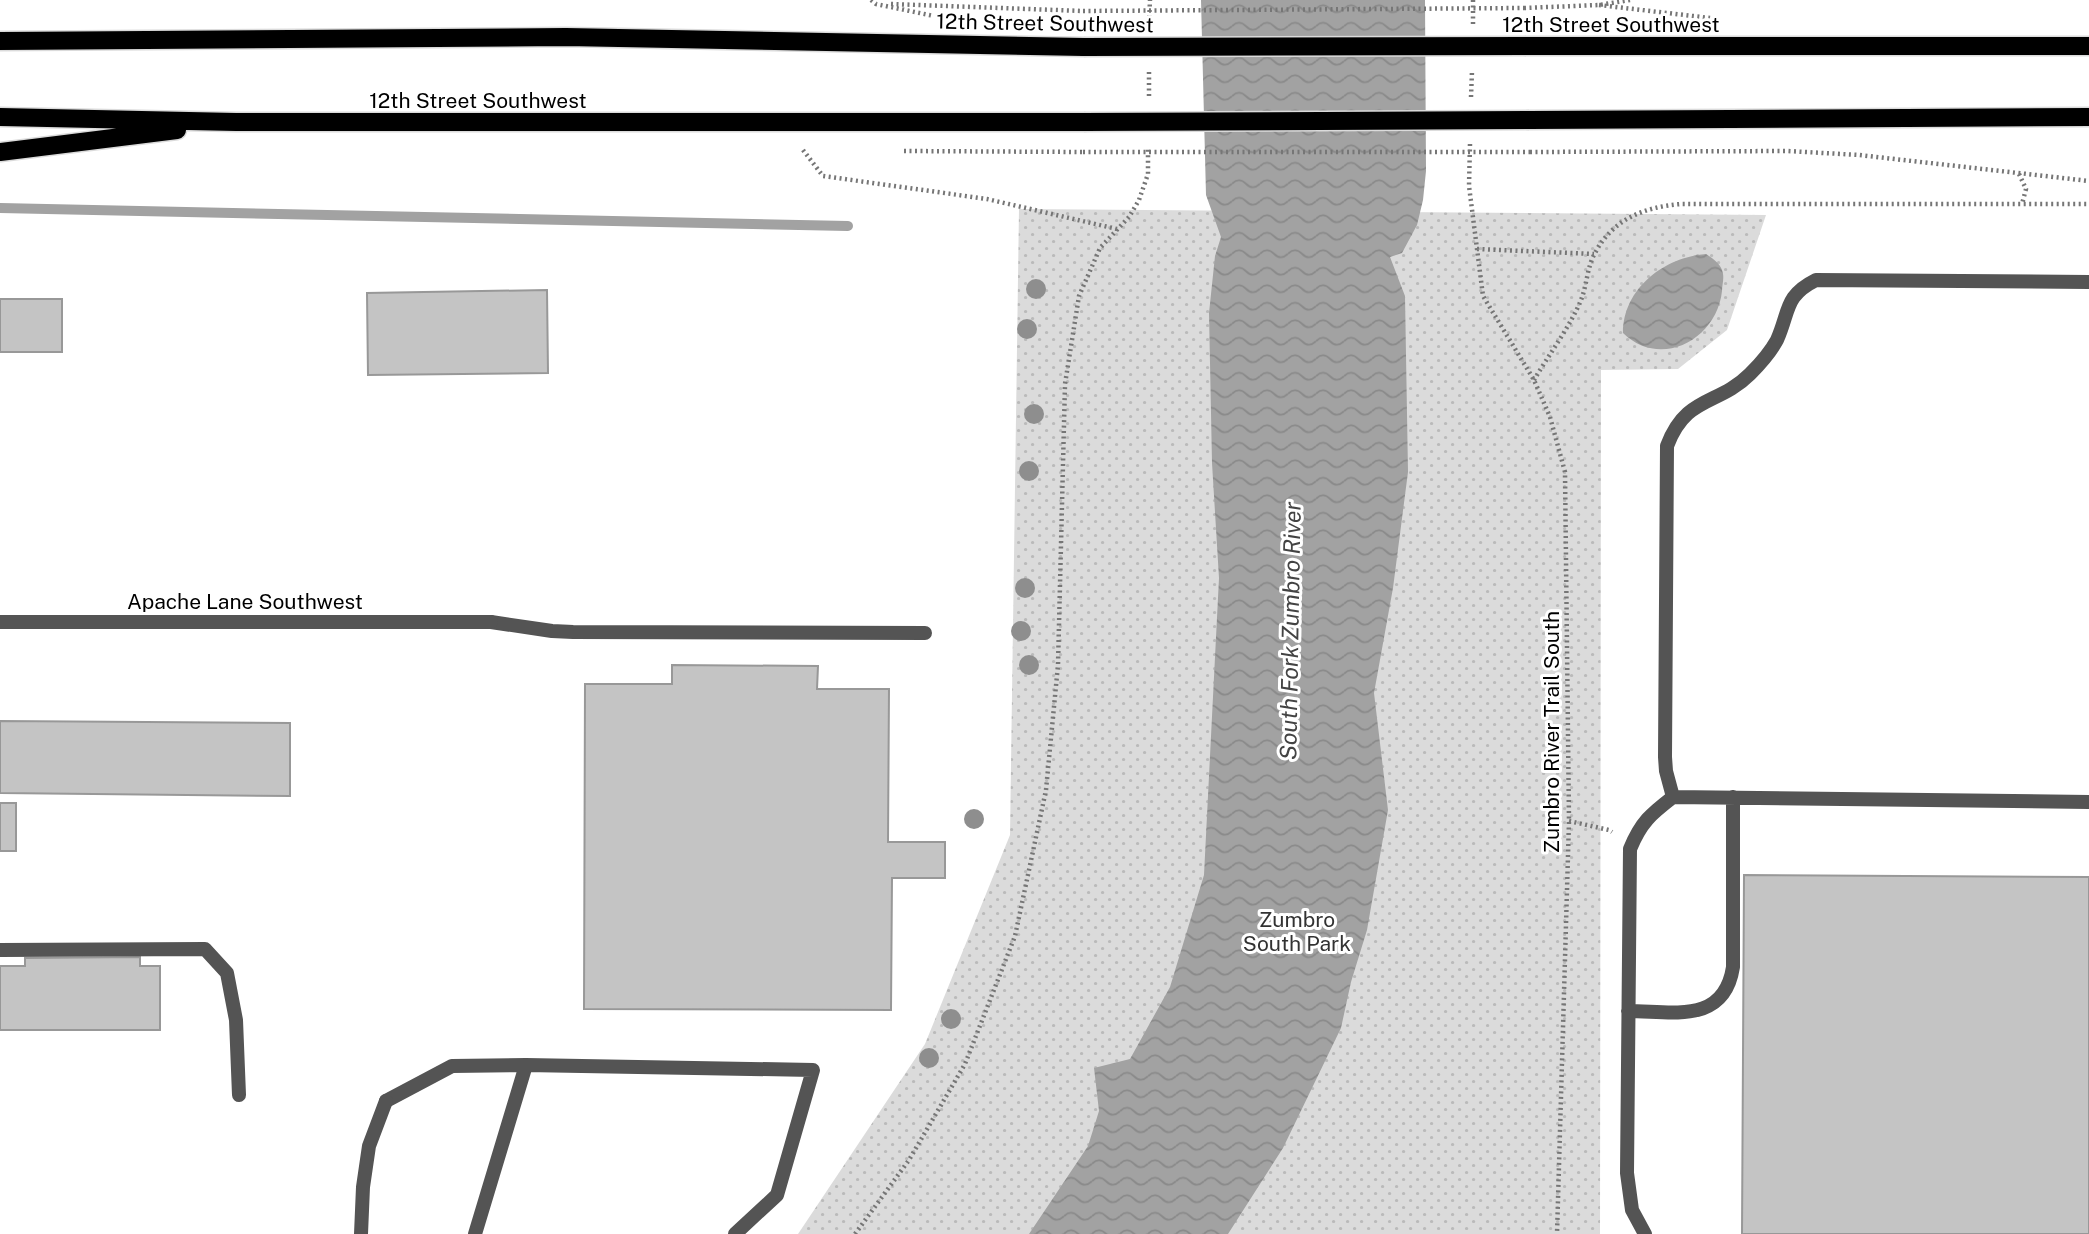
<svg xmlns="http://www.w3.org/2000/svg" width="2089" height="1234" font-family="'Public Sans',sans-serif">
<defs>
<pattern id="park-dots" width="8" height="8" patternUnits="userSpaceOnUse" patternTransform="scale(1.75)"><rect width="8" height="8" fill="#dbdbdb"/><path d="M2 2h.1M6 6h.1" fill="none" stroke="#bababa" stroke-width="1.8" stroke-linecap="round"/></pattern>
<pattern id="water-waves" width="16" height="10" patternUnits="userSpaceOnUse" patternTransform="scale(1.75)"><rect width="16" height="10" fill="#a2a2a2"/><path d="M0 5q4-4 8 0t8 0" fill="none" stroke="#8a8a8a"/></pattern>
</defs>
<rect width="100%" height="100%" fill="#fff"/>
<path fill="url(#park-dots)" d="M1019,209l747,6 -39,115 -49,39 -77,1 -1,864h-802l127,-190 85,-209z"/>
<path fill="url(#water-waves)" d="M1201,0h224l1,171 -3,29 -6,25 -15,28 -12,4 15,39 3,176 -15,116 -19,105 14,117 -21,120 -16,52 -10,46 -58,120 -55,86h-199l59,-88 11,-35 -5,-43 36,-9 40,-72 34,-112 15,-297 -7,-115 -3,-150 6,-57 6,-19 -15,-42z
M1706,254c8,5 16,11 17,20 1,5 -1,12 -1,17 -5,48 -61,79 -99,42 0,-45 42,-76 83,-79z"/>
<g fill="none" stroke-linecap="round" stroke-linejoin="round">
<path stroke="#a2a2a2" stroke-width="10" d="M0,208l848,18"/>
</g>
<path fill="#c4c4c4" stroke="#989898" stroke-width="2" d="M547,290l1,83 -180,2 -1,-82z
M0,299h62v53h-62z
M672,665l146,1 -1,23h72l-1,153h57v36h-53l-1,132 -307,-1 1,-325h87z
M0,721l290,2v73l-290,-3z
M0,803h16v48h-16z
M1744,875l345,2v357h-347z
M140,957v9h20v64h-160v-64h25v-8z"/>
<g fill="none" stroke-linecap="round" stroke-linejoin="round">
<defs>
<path id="primary" d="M0,41l566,-4 518,10
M1526,46h563
M0,117l236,5h848
M1529,120l560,-3
M0,152l177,-22"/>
</defs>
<use href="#primary" stroke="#dbdbdb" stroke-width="21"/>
<path stroke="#767676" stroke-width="4.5" stroke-dasharray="2 3.5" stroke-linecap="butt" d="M871,0l5,4 58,12
M891,4l192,7
M1599,5l111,13
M1524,8l75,-3 31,-5
M1149,23l1,-23
M1473,24v-24
M1149,96v-26
M1471,97l1,-26
M1470,144l-1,42 14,110 51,84 16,37 15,55 4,349 -12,413
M803,150l20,26 164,23 130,30
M904,151l179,1
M1530,152l258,-1 71,4 230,26
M2019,174l7,15 -4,15
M1477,249l117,5
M1534,380c14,-24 37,-55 47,-80 6,-15 6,-33 14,-47 18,-34 49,-46 86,-49h408
M1569,821l40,9 3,2
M855,1234l54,-74 56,-96 50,-128 31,-146 12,-125 7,-281 14,-88 21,-48 29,-31 10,-17 9,-26v-27"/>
<path stroke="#545454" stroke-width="14" d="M491,622l61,9 21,1 352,1
M1673,797l-7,-26 -1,-14 2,-311c19,-51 51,-40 83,-72 9,-9 21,-23 27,-34 13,-29 7,-44 39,-60l273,2
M0,950l205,-1 22,24 9,47 3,75
M1628,1011c44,0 96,14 105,-44v-170
M526,1065l287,5 -36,125 -42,39
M386,1101l66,-35 74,-1 -51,169
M1645,1234l-13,-24 -5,-37 3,-324c11,-27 21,-35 43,-52l416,5"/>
<path stroke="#545454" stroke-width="14" d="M0,622h491
M361,1234l2,-47 6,-41 17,-45"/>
<use href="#primary" stroke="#000" stroke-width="18"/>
<defs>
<path id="primary-bridge" d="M1084,47l442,-1
M1084,122l445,-2"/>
</defs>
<use href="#primary-bridge" stroke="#dbdbdb" stroke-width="21" stroke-linecap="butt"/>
<path stroke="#767676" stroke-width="4.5" stroke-dasharray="2 3.5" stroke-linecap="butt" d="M1083,11l441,-3
M1083,152h447"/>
<use href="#primary-bridge" stroke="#000" stroke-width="18"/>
</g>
<g fill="#8e8e8e">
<circle cx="1036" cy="289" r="10"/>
<circle cx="1027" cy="329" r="10"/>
<circle cx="1034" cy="414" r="10"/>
<circle cx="1029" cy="471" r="10"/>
<circle cx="1025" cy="588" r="10"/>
<circle cx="1021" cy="631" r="10"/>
<circle cx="1029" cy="665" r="10"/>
<circle cx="974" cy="819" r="10"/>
<circle cx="951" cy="1019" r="10"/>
<circle cx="929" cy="1058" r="10"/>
</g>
<g text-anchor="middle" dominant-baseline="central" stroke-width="6" stroke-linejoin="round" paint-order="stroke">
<g font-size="21" fill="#000" stroke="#fff">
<text transform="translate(1045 23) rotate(1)">12th Street Southwest</text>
<text x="1611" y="24">12th Street Southwest</text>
<text x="478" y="100">12th Street Southwest</text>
<text x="245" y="601">Apache Lane Southwest</text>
<text transform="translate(1551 732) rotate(-90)">Zumbro River Trail South</text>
</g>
<g font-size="21" fill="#323232" stroke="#fff">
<text x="1297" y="919">Zumbro<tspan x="1297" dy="24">South Park</tspan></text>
</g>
<g font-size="23" font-style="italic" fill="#434343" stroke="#fff">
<text transform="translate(1290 631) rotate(-89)">South Fork Zumbro River</text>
</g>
</g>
</svg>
